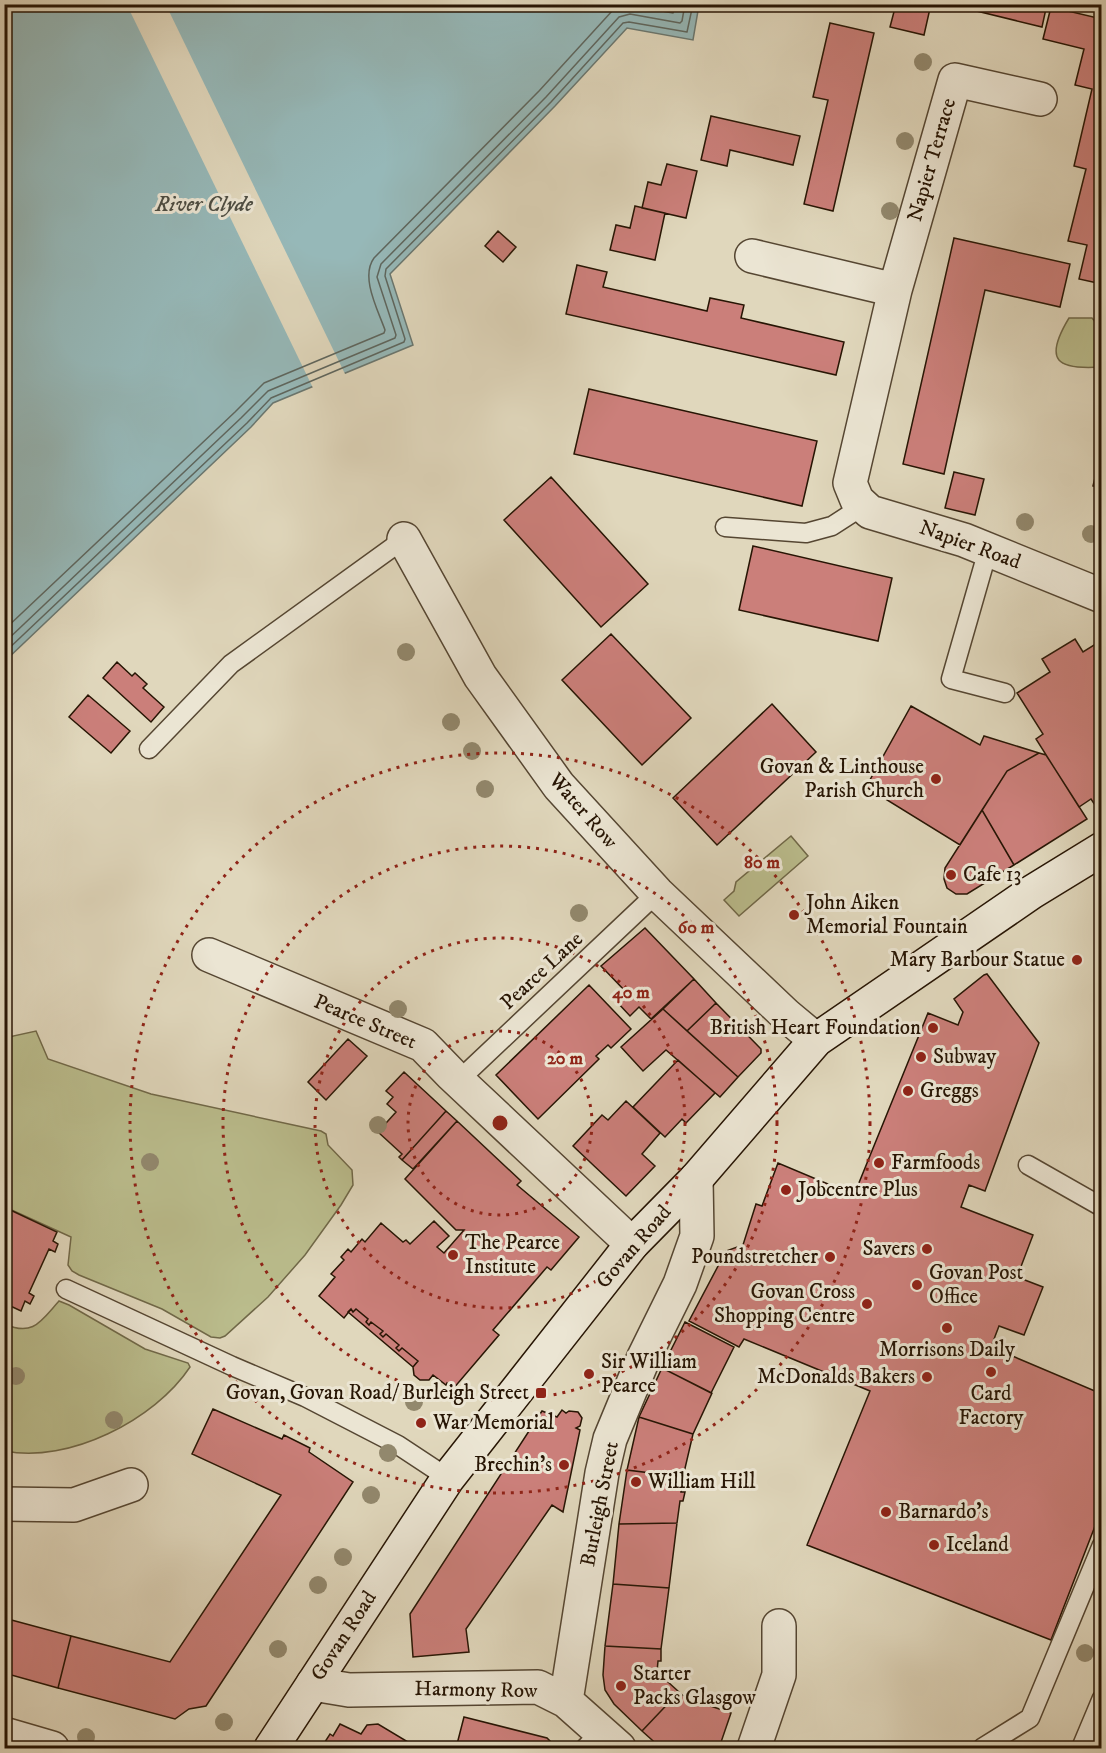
<svg xmlns="http://www.w3.org/2000/svg" width="1106" height="1753" font-family="'IM FELL DW Pica',serif">
<rect width="100%" height="100%" fill="#e0d7bc"/>
<filter id="stains"><feTurbulence type="fractalNoise" baseFrequency=".00333" numOctaves="4"/><feColorMatrix values="0 0 0 0 .2 0 0 0 0 .09 0 0 0 0 .02 0 0 0 .5 -.17"/></filter>
<radialGradient id="worn" r=".72"><stop offset=".6" stop-color="#630" stop-opacity="0"/><stop offset="1" stop-color="#630" stop-opacity=".3"/></radialGradient>
<path fill="#babc8c" stroke="#706848" stroke-width="1.5" d="M1069,318h23l9,11v38c-44,3 -58,-6 -32,-49z
M791,836l17,20 -69,60 -15,-16 10,-9 2,-9z
M36,1031l12,28 103,35 170,37 5,3 2,11 24,25 1,15 -12,20 -36,50 -37,42 -43,39 -5,2 -9,-1 -49,-28 -83,-34 -7,-4 -4,-6 3,-28 -66,-30 -1,-169z
M59,1301l10,4 76,44 43,14 2,4c-35,53 -122,97 -185,84v-127c28,13 36,-3 54,-23z"/>
<path fill="#96b8b8" stroke="#6a7770" stroke-width="1.5" d="M5,5h694l-6,35 -66,-12 -72,78 -165,168 23,71 -140,58 -22,24 -246,234z"/>
<path fill="#e0d7bc" d="M127,5h39l180,371 -32,14z"/>
<g fill="none" stroke-linecap="round" stroke-linejoin="round">
<path stroke="#5e665e" stroke-width="1.5" d="M4,630l231,-218 29,-29 120,-50 1,-3c-7,-20 -25,-53 -11,-72l165,-167 74,-81 16,-5 44,8 3,-9
M4,643l237,-225 27,-27 127,-53 1,-3 -19,-58 4,-13 165,-167 73,-80 11,-3 50,9 2,-2 3,-17
M4,653l243,-230 24,-25 133,-56 1,-3 -20,-63 1,-7 165,-167 72,-79 6,-1 58,10 6,-28"/>
</g>
<path fill="#cb7f7a" stroke="#271504" stroke-width="1.5" d="M896,4h35l-7,31 -34,-8z
M961,4h86l-5,23 -82,-20z
M1051,7l51,12v265l-23,-5 8,-34 -19,-4 18,-72 -12,-3 18,-77 -17,-4 9,-36 -41,-10z
M830,23l44,10 -41,178 -29,-7 24,-104 -15,-3z
M711,116l89,20 -7,29 -63,-15 -3,16 -26,-6z
M667,164l30,7 -11,47 -44,-10 6,-26 13,3z
M635,206l30,7 -10,47 -45,-10 6,-25 14,3z
M498,231l18,16 -13,15 -18,-16z
M954,238l116,26 -10,43 -75,-17 -41,184 -41,-10z
M577,265l30,7 -4,15 104,24 3,-13 34,7 -3,13 103,24 -8,33 -270,-61z
M589,389l228,52 -15,65 -228,-52z
M1102,450v38l-9,-2z
M954,472l30,7 -9,36 -30,-7z
M551,477l97,107 -47,43 -97,-107z
M753,546l139,32 -14,63 -139,-31z
M611,634l80,84 -49,47 -80,-85z
M1075,639l8,13 19,-12v165l-5,3 -6,-9 -12,8 -43,-68 7,-5 -26,-41 33,-21 -8,-13z
M117,662l15,14 3,-3 12,11 -4,4 21,19 -13,15 -48,-44z
M88,695l42,36 -19,22 -42,-36z
M772,704l44,48 -99,93 -44,-47z
M911,706l69,39 4,-9 55,17 -32,18 -47,74 -94,-58z
M1039,753l7,2 41,64 -73,46 -32,-55 25,-39z
M982,810l32,55 -47,29h-11l-9,-6 -3,-9 1,-11z
M645,928l49,51 -43,40 -12,-12 -9,9 -13,-14 10,-9 -26,-27z
M987,974l52,69 -54,148 -16,-6 -8,22 72,28 -16,42 26,10 -19,48 -25,-9 -8,21 111,47v114l-51,132 -244,-95 63,-154 -126,-52 -5,8 -50,-26 37,-70 17,-6 13,-41 6,2 16,-43 76,32 74,-182 30,12 5,-13 -9,-13 30,-24z
M694,979l22,24 -29,28 -24,-22z
M589,985l42,44 -20,19 -3,-3 -12,11 3,3 -61,60 -42,-44z
M716,1003l45,46v4l-23,24 -51,-46z
M663,1009l75,68 -18,20 -54,-47 -23,21 -22,-24z
M348,1039l19,17 -41,44 -18,-18z
M678,1060l37,33 -29,30 -4,-4 -17,18 -32,-30z
M404,1072l42,39 -44,49 -3,-3 3,-3 -24,-22 18,-20 -9,-8 6,-7 -7,-6z
M626,1101l34,32 -18,21 13,12 -29,30 -53,-50 29,-31 6,5z
M446,1111l11,10 -44,48 -11,-9z
M457,1121l64,60 -4,4 62,52 -28,33 -4,-3 -54,63 6,5 -46,54 -6,-6 -1,2 -13,-10 -4,5h-9l-6,-5 -1,-8 5,-6 -16,-13 -3,3 -3,-3 3,-3 -13,-11 -3,3 -3,-3 3,-3 -12,-9 -2,3 -3,-3 2,-3 -12,-10 -3,3 -2,-3 -7,9 -25,-22 16,-19 -4,-3 13,-14 -3,-3 7,-8 3,3 11,-13 3,3 16,-19 22,19 3,-2 4,4 24,-23 15,15 -12,11 7,6 20,-23h-8l-51,-51z
M4,1207l53,25 -4,9 5,3 -3,8 -6,-3 -20,44 5,3 -4,8 -5,-3 -4,10 -17,-8z
M351,1309l2,3 3,-3 12,10 -2,3 3,3 2,-3 12,9 -3,3 3,3 3,-3 13,11 -3,3 3,3 3,-3 16,13 -5,6 -65,-55z
M685,1322l49,25 -23,46 -49,-25z
M662,1368l50,25 -19,41 -54,-17z
M213,1409l69,30 2,-4 26,13 -1,4 44,30 -147,224 -17,3 -14,10 -117,-31 13,-52 99,26 111,-167 -89,-41z
M562,1410l4,3 3,-2 9,1 4,6 -2,8 -4,2 4,2 -17,82 -11,-7 -86,124 3,23 -56,5 -3,-43 132,-203 15,6z
M639,1417l54,17 -10,43 -56,-7z
M627,1470l56,7 -2,15h4l-2,9h-3l-3,22 -58,1z
M677,1523l-8,65 -56,-4 6,-60z
M613,1584l56,4 -8,61 -56,-3z
M4,1618l67,18 -13,52 -54,-15z
M605,1646l56,3v12h-3l-1,11 22,20 -37,39 -28,-27 -9,-14 -2,-15z
M679,1692l15,14 2,-5 35,12 -12,35h-58l-19,-17z
M464,1717l83,21 4,4 -1,6h-94z
M340,1724l21,10 6,-9 11,-1 40,24h-97l9,-14 3,2z"/>
<g fill="none" stroke-linecap="round" stroke-linejoin="round">
<defs>
<path id="lane" d="M725,527l81,6 26,-7 31,-20
M988,550l-37,129 54,14
M149,749l82,-85 173,-125
M458,1081l199,-188
M1028,1165l74,42
M66,1289l166,77 73,31 93,48 50,33
M585,1748l16,-16
M982,1748l48,-30 72,-173
M1081,1748l21,-50"/>
<path id="street" d="M1040,99l-85,-19 -60,210 -45,193 7,17 13,12 94,28 138,56
M752,256l143,34
M404,539l76,137 79,110 98,107 129,122 30,25
M209,955l214,90 29,30 180,169
M4,1504l70,1 57,-20
M313,1684l36,6 189,-3 28,14 53,47
M566,1701l36,-228 8,-34 34,-82 36,-73 17,-48 -1,-57
M4,1734l48,14
M754,1748l25,-73v-49"/>
<path id="secondary" d="M271,1748l177,-270 184,-234 64,-65 120,-139 216,-148 70,-43"/>
</defs>
<use href="#lane" stroke="#554632" stroke-width="21"/>
<use href="#street" stroke="#554632" stroke-width="36"/>
<use href="#secondary" stroke="#271504" stroke-width="36"/>
<use href="#lane" stroke="#ebe5d3" stroke-width="18"/>
<use href="#street" stroke="#ebe5d3" stroke-width="33"/>
<use href="#secondary" stroke="#ebe5d3" stroke-width="33"/>
</g>
<g fill="#92886d">
<circle cx="923" cy="62" r="9"/>
<circle cx="905" cy="141" r="9"/>
<circle cx="890" cy="211" r="9"/>
<circle cx="1025" cy="522" r="9"/>
<circle cx="1091" cy="534" r="9"/>
<circle cx="406" cy="652" r="9"/>
<circle cx="451" cy="722" r="9"/>
<circle cx="472" cy="751" r="9"/>
<circle cx="485" cy="789" r="9"/>
<circle cx="579" cy="913" r="9"/>
<circle cx="398" cy="1009" r="9"/>
<circle cx="378" cy="1125" r="9"/>
<circle cx="150" cy="1162" r="9"/>
<circle cx="16" cy="1376" r="9"/>
<circle cx="414" cy="1402" r="9"/>
<circle cx="114" cy="1420" r="9"/>
<circle cx="388" cy="1453" r="9"/>
<circle cx="371" cy="1495" r="9"/>
<circle cx="343" cy="1557" r="9"/>
<circle cx="318" cy="1585" r="9"/>
<circle cx="278" cy="1649" r="9"/>
<circle cx="1085" cy="1653" r="9"/>
<circle cx="224" cy="1722" r="9"/>
<circle cx="86" cy="1737" r="9"/>
</g>
<g fill="none" stroke="#8f2418" stroke-width="3" stroke-dasharray="3 6">
<circle cx="500" cy="1123" r="92"/>
<circle cx="500" cy="1123" r="185"/>
<circle cx="500" cy="1123" r="277"/>
<circle cx="500" cy="1123" r="370"/>
</g>
<g fill="#8f2418" stroke="#ebe5d3" stroke-width="2">
<circle cx="936" cy="779" r="6"/>
<circle cx="951" cy="875" r="6"/>
<circle cx="794" cy="915" r="6"/>
<circle cx="1077" cy="960" r="6"/>
<circle cx="933" cy="1028" r="6"/>
<circle cx="921" cy="1057" r="6"/>
<circle cx="908" cy="1091" r="6"/>
<circle cx="879" cy="1163" r="6"/>
<circle cx="786" cy="1190" r="6"/>
<circle cx="927" cy="1249" r="6"/>
<circle cx="453" cy="1255" r="6"/>
<circle cx="830" cy="1257" r="6"/>
<circle cx="917" cy="1285" r="6"/>
<circle cx="867" cy="1304" r="6"/>
<circle cx="947" cy="1328" r="6"/>
<circle cx="991" cy="1372" r="6"/>
<circle cx="589" cy="1374" r="6"/>
<circle cx="927" cy="1377" r="6"/>
<rect x="535" y="1387" width="12" height="12" rx="3"/>
<circle cx="421" cy="1423" r="6"/>
<circle cx="564" cy="1465" r="6"/>
<circle cx="636" cy="1482" r="6"/>
<circle cx="886" cy="1512" r="6"/>
<circle cx="934" cy="1545" r="6"/>
<circle cx="621" cy="1686" r="6"/>
</g>
<g text-anchor="middle" dominant-baseline="central" stroke-width="6" stroke-linejoin="round" paint-order="stroke">
<g font-size="21" fill="#271504" stroke="#ebe5d3">
<text transform="translate(932 160) rotate(-74)">Napier Terrace</text>
<text transform="translate(970 545) rotate(20)">Napier Road</text>
<text transform="translate(583 811) rotate(49)">Water Row</text>
<text transform="translate(542 971) rotate(-43)">Pearce Lane</text>
<text transform="translate(365 1022) rotate(23)">Pearce Street</text>
<text transform="translate(634 1247) rotate(-49)">Govan Road</text>
<text transform="translate(600 1504) rotate(-79)">Burleigh Street</text>
<text transform="translate(344 1636) rotate(-57)">Govan Road</text>
<text transform="translate(476 1690) rotate(1)">Harmony Row</text>
</g>
<g font-size="21" fill="#271504" stroke="#ebe5d3" text-anchor="start">
<text x="924" y="767" text-anchor="end">Govan &amp; Linthouse<tspan x="924" dy="24">Parish Church</tspan></text>
<text x="963" y="875">Cafe 13</text>
<text x="806" y="903">John Aiken<tspan x="806" dy="24">Memorial Fountain</tspan></text>
<text x="1065" y="960" text-anchor="end">Mary Barbour Statue</text>
<text x="921" y="1028" text-anchor="end">British Heart Foundation</text>
<text x="933" y="1057">Subway</text>
<text x="920" y="1091">Greggs</text>
<text x="891" y="1163">Farmfoods</text>
<text x="798" y="1190">Jobcentre Plus</text>
<text x="465" y="1243">The Pearce<tspan x="465" dy="24">Institute</tspan></text>
<text x="915" y="1249" text-anchor="end">Savers</text>
<text x="818" y="1257" text-anchor="end">Poundstretcher</text>
<text x="929" y="1273">Govan Post<tspan x="929" dy="24">Office</tspan></text>
<text x="855" y="1292" text-anchor="end">Govan Cross<tspan x="855" dy="24">Shopping Centre</tspan></text>
<text x="947" y="1350" text-anchor="middle">Morrisons Daily</text>
<text x="601" y="1362">Sir William<tspan x="601" dy="24">Pearce</tspan></text>
<text x="915" y="1377" text-anchor="end">McDonalds Bakers</text>
<text x="529" y="1393" text-anchor="end">Govan, Govan Road/ Burleigh Street</text>
<text x="991" y="1394" text-anchor="middle">Card<tspan x="991" dy="24">Factory</tspan></text>
<text x="433" y="1423">War Memorial</text>
<text x="552" y="1465" text-anchor="end">Brechin's</text>
<text x="648" y="1482">William Hill</text>
<text x="898" y="1512">Barnardo's</text>
<text x="946" y="1545">Iceland</text>
<text x="633" y="1674">Starter<tspan x="633" dy="24">Packs Glasgow</tspan></text>
</g>
<g font-size="22" font-style="italic" fill="#4e4e43" stroke="#ebe5d3">
<text x="204" y="204">River Clyde</text>
</g>
</g>
<circle cx="500" cy="1123" r="9" fill="#8f2418" stroke="#ebe5d3" stroke-width="3"/>
<g font-size="18" text-anchor="middle" font-weight="bold" fill="#8f2418" stroke="#ebe5d3" stroke-width="6" stroke-linejoin="round" paint-order="stroke">
<text x="762" y="868">80 m</text>
<text x="696" y="933">60 m</text>
<text x="631" y="998">40 m</text>
<text x="565" y="1064">20 m</text>
</g>
<rect width="1106" height="1753" fill="none" stroke="#e0d7bc" stroke-width="24"/>
<rect x="6" y="6" width="1094" height="1741" fill="none" stroke="#271504" stroke-width="3"/>
<rect x="12" y="12" width="1082" height="1729" fill="none" stroke="#271504" stroke-width="1.5"/>
<rect width="100%" height="100%" filter="url(#stains)"/>
<rect width="100%" height="100%" fill="url(#worn)"/>
</svg>
